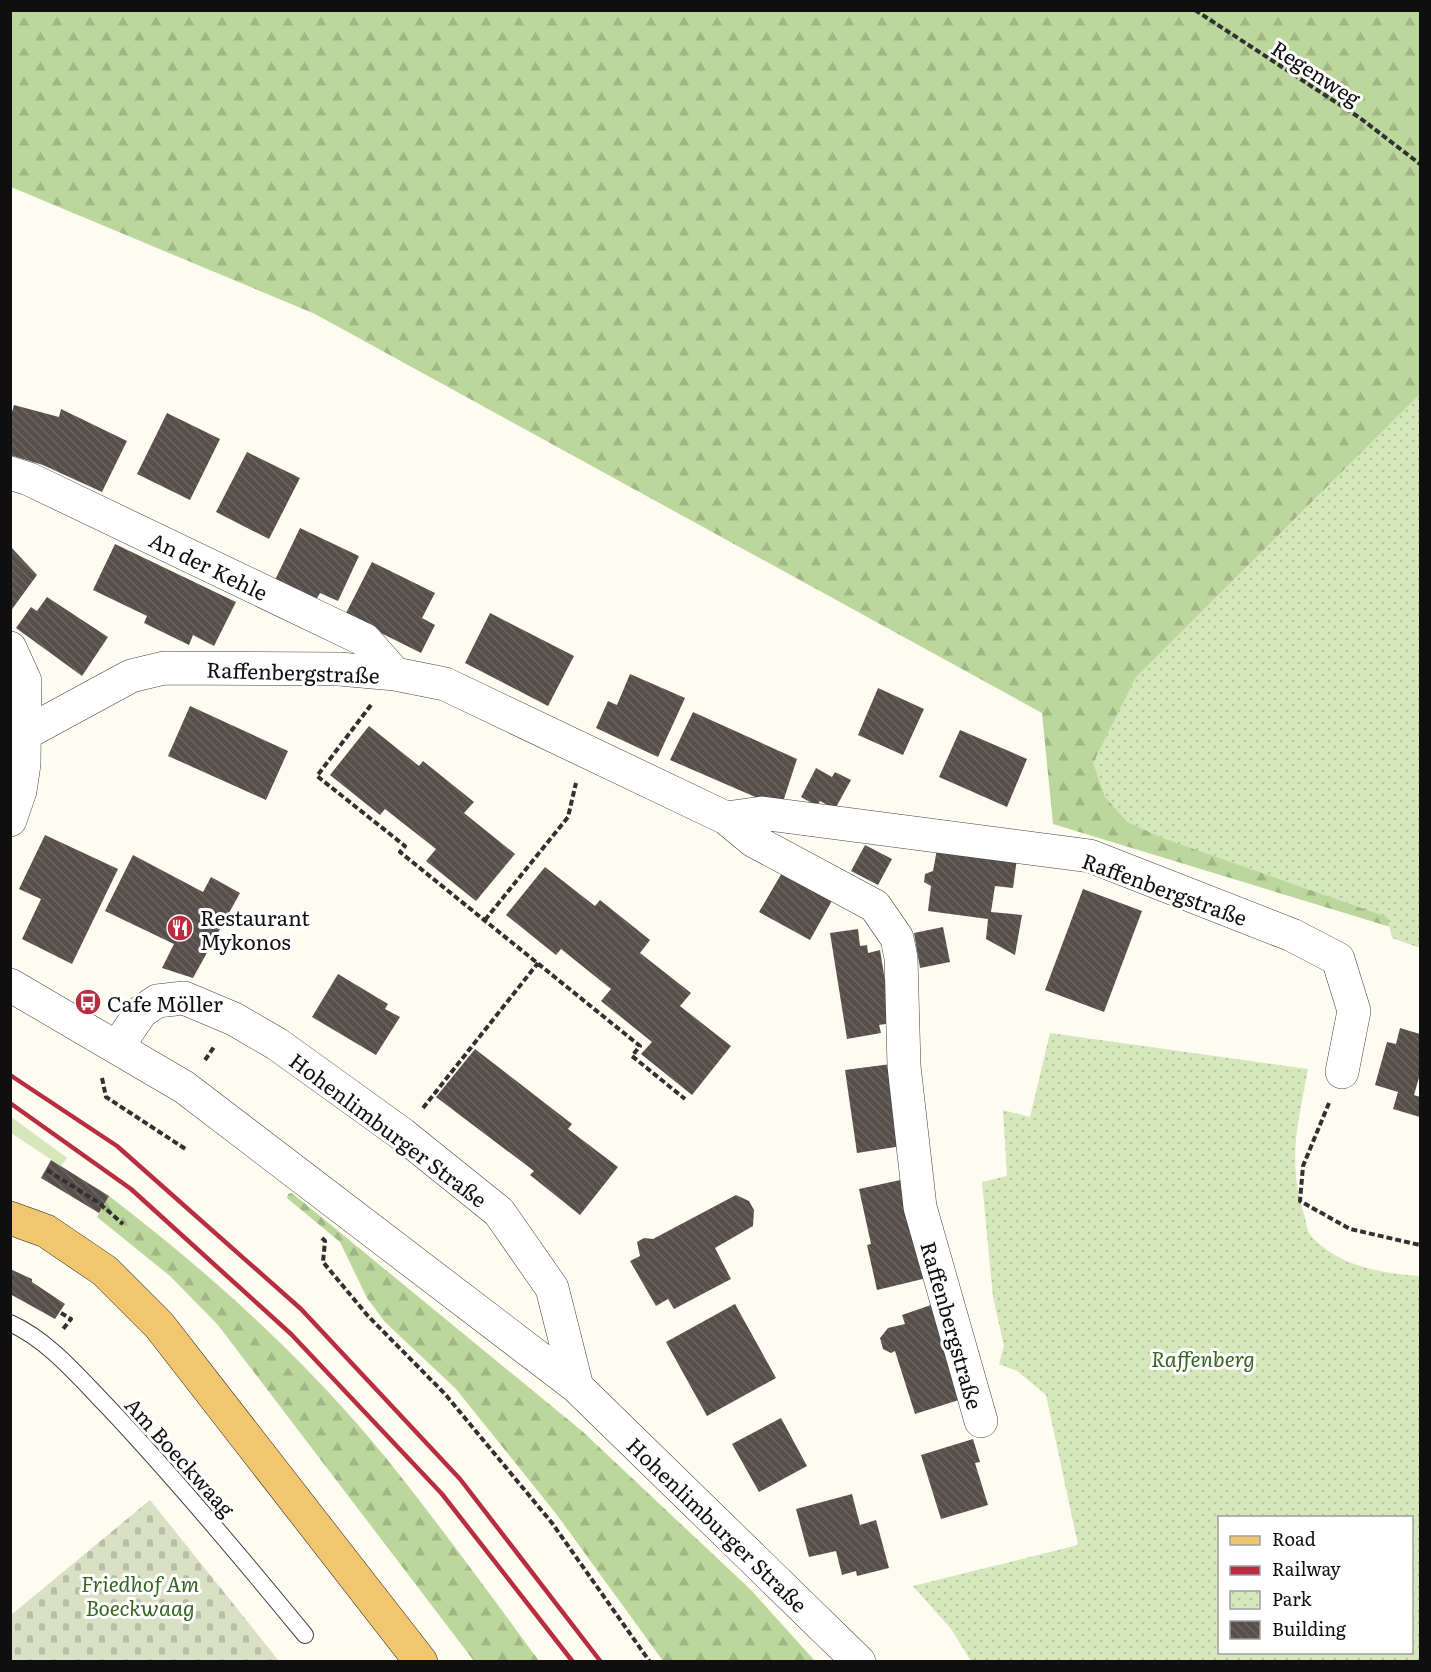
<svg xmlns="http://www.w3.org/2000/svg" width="1431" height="1672" font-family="Literata,serif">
<defs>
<pattern id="forest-firs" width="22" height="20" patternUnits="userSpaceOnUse" patternTransform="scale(1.5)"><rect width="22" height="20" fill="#bcd79c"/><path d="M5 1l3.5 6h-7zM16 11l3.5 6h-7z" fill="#a0b785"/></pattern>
<pattern id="cemetery-stones" width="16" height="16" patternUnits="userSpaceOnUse" patternTransform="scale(1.5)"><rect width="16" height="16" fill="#d9e0c3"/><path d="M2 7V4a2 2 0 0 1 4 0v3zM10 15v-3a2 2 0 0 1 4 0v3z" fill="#b9bfa6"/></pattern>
<pattern id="park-dots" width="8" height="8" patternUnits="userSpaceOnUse" patternTransform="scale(1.5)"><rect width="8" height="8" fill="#d6e7bc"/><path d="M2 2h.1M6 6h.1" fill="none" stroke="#b6c5a0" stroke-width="1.8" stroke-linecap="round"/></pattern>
<pattern id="building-back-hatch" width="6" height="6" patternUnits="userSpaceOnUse" patternTransform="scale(1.5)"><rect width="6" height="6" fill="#574f4c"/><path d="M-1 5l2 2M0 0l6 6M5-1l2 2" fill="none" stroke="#6a6461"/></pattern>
</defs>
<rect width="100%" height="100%" fill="#fefbf1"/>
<path fill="#d6e7bc" d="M10,1116l57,42 -6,8 -50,-33z"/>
<path fill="url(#forest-firs)" d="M10,11h1410v925l-367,-112 -11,-111 -727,-399 -304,-127z
M292,1193l290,238 169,159 64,71h-152l-106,-146 -101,-126 -71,-67 -18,-24 -27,-56 -53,-44 1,-4z
M109,1196c101,77 197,164 277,262 53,66 103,135 153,203h-65l-256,-336 -48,-49 -73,-59z"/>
<path fill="url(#cemetery-stones)" d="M150,1500l129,161h-268v-46z"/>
<path fill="url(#park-dots)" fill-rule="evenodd" d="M1420,394v554l-28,-10 -5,-21 -222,-78 -38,-17 -22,-25 -12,-34 43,-86z
M1050,1033l258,36c-10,55 -21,90 -4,145 2,7 3,17 7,22 29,31 70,37 109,40v385h-449l-20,-32 -38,-43 165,-41 -32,-150 -29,-24 -18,-7 5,-18 -11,-49 -11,-115 25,-6 -4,-66 27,7zM1220,1518h192v134h-192z"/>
<path fill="url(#building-back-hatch)" d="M14,405l45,12 2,-8 66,32 -25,51 -59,-27 -33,-10v-36z
M167,413l53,26 -30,61 -53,-26z
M247,452l53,26 -31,61 -53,-27z
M300,528l59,28 -21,45 -18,-8 -4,7 -41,-20z
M115,544l121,58 -22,44 -21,-11 -4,10 -45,-22 3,-7 -54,-26z
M10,546l27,29 -27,37z
M372,562l63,31 -13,25 13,7 -14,28 -76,-38z
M47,597l61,40 -26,39 -66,-48 15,-21 6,4z
M490,613l84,43 -26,50 -83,-43z
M630,674l55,24 -27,59 -62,-29 12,-27 9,4z
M878,688l46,21 -21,46 -45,-20z
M190,706l98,45 -22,49 -98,-44z
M693,712l104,47 -16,49 -111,-48z
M369,726l50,40 4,-5 51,41 -10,11 51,41 -39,47 -50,-40 10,-12 -51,-40 -5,6 -50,-40z
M960,730l67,29 -20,48 -68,-30z
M816,768l16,9 3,-5 16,8 -16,29 -15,-8 -3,5 -16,-9z
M45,835l73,34 -46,95 -50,-25 19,-40 -22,-10z
M865,845l27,14 -14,26 -27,-14z
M937,849l80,9 -4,30 -18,-2 -4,26 31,3 -7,40 -29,-16 2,-20 -60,-8 3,-25 -7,-4 1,-8 8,-3z
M133,855l70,37 8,-15 29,16 -47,85 -31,-10 12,-24 -69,-33z
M545,867l50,39 5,-6 50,40 -10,13 51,40 -11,13 51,40 -39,49 -51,-41 11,-12 -51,-41 10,-12 -50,-40 -5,6 -50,-40z
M783,871l50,28 -23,41 -51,-28z
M1083,889l59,22 -38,101 -59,-22z
M943,927l7,35 -30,6 -6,-35z
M858,929l2,17 7,-1 1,8 12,-3 12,73 -13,2 2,8 -34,6 -17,-106z
M338,974l50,30 -3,5 15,8 -24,38 -64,-38z
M1400,1028l20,6v40l-6,21 6,2v20l-27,-8 5,-17 -23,-7 12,-43 9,2z
M475,1049l97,75 -4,5 50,38 -38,48 -50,-40 4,-4 -98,-74z
M891,1064l11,82 -45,7 -12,-83z
M51,1160l58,36 -10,17 -58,-35z
M905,1179l26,98 -54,13 -10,-45 4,-1 -12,-55z
M736,1195l13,6 5,9 -1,16 -38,22 16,31 -57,30 -6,-10 -12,7 -26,-45 10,-5 -3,-14 7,-4 9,1z
M10,1269l22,10v3l33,22 -10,15 -45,-25z
M735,1304l41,74 -69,38 -41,-74z
M931,1305l34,93 -50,16 -20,-63 -4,2 -8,-4 -3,-11 8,-10 17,-4 -3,-9z
M781,1418l26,48 -48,26 -27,-48z
M973,1439l7,23 -5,1 13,42 -47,14 -20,-64z
M852,1494l8,31 16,-5 13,48 -32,8 -1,-5 -14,4 -6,-24 -27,6 -13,-48z"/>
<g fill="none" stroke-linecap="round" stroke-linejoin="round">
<defs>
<path id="lane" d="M10,1323c38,17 68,53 97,83 69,73 134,151 198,229"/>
<path id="street" d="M10,473l19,6 336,161 30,34
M10,648l15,33 -1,83 -4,27 -10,29
M24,734l107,-58 33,-8 175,1 56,5 50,10 281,134 36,-5 328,43 202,79 46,24 16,52 -12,61
M726,818l28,23 121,65 22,32 4,20 3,108 16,141 61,214
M10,985l174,102 393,300 282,275
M118,1046l23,-34 16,-11 27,-3 50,21 43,25 125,90 97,78 53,76 25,99"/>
<path id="primary" d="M10,1218l36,13 59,40 54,54 262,337"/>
</defs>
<use href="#lane" stroke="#424242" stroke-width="18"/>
<use href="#street" stroke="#424242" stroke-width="34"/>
<use href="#primary" stroke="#202020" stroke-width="34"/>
<path stroke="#313131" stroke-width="4" stroke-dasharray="6 3" stroke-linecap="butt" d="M1195,10l165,108 60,46
M371,705l-54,71 88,70 -5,6 240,194 -8,10 53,43
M485,920l83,-103 8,-34
M205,1060l9,-13
M102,1078l4,19 81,53
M1329,1103l-26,63 -3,35 50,28 70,16
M423,1108l115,-145
M47,1170l52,33 24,21
M322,1238l3,3 -2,21 45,54 77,78 107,129 98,139
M61,1313l10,6 -8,10"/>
<use href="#lane" stroke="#fff" stroke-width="16"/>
<use href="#street" stroke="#fff" stroke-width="33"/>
<use href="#primary" stroke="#f1c66e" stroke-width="33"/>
<path stroke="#b82d40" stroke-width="4.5" d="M10,1075l107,71 184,163 159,170 141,183
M10,1103l121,86 160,145 151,160 131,168"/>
</g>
<defs>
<symbol id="restaurant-disc" viewBox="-11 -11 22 22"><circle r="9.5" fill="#b82d40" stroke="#fff"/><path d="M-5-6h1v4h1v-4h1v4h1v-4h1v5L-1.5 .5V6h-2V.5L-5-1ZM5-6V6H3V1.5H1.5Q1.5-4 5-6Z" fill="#fff"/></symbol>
<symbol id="bus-disc" viewBox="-11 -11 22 22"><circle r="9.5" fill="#b82d40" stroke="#fff"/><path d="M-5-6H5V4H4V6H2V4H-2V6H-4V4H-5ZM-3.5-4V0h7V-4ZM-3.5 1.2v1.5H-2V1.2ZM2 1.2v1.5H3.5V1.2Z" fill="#fff"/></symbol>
</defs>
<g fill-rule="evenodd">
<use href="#restaurant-disc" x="165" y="913" width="30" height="30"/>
<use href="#bus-disc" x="73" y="987" width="30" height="30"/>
</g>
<g text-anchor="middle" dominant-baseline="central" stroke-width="6" stroke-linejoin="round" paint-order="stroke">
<g font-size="21" fill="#0f0f0f" stroke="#fff">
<text transform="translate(1317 72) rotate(33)">Regenweg</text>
<text transform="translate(209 565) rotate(26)">An der Kehle</text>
<text transform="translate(293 671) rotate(2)">Raffenbergstraße</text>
<text transform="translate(1165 888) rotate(20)">Raffenbergstraße</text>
<text transform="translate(389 1129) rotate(37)">Hohenlimburger Straße</text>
<text transform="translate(953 1325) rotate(74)">Raffenbergstraße</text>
<text transform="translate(181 1456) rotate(48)">Am Boeckwaag</text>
<text transform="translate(718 1524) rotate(44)">Hohenlimburger Straße</text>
</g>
<g font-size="21" fill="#0f0f0f" stroke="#fff" text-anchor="start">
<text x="200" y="916">Restaurant<tspan x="200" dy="24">Mykonos</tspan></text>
<text x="107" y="1002">Cafe Möller</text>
</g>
<g font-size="21" font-style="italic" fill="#356422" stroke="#fff">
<text x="1203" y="1357">Raffenberg</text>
<text x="140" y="1582">Friedhof Am<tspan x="140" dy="24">Boeckwaag</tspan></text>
</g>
</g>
<rect width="1431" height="1672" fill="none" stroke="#0f0f0f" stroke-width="24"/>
<rect x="1218" y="1516" width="195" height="138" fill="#ffffff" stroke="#9f9f9f" stroke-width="1.5"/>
<rect x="1230" y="1536" width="30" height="9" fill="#f1c66e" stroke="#9f9f9f" stroke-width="1.5"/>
<text x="1272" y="1546" font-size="18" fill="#0f0f0f">Road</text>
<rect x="1230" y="1566" width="30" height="9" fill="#b82d40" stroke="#9f9f9f" stroke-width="1.5"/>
<text x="1272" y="1576" font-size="18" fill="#0f0f0f">Railway</text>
<rect x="1230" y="1591" width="30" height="18" fill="url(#park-dots)" stroke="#9f9f9f" stroke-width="1.5"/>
<text x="1272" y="1606" font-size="18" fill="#0f0f0f">Park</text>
<rect x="1230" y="1621" width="30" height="18" fill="url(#building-back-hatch)" stroke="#9f9f9f" stroke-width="1.5"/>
<text x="1272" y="1636" font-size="18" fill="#0f0f0f">Building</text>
</svg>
